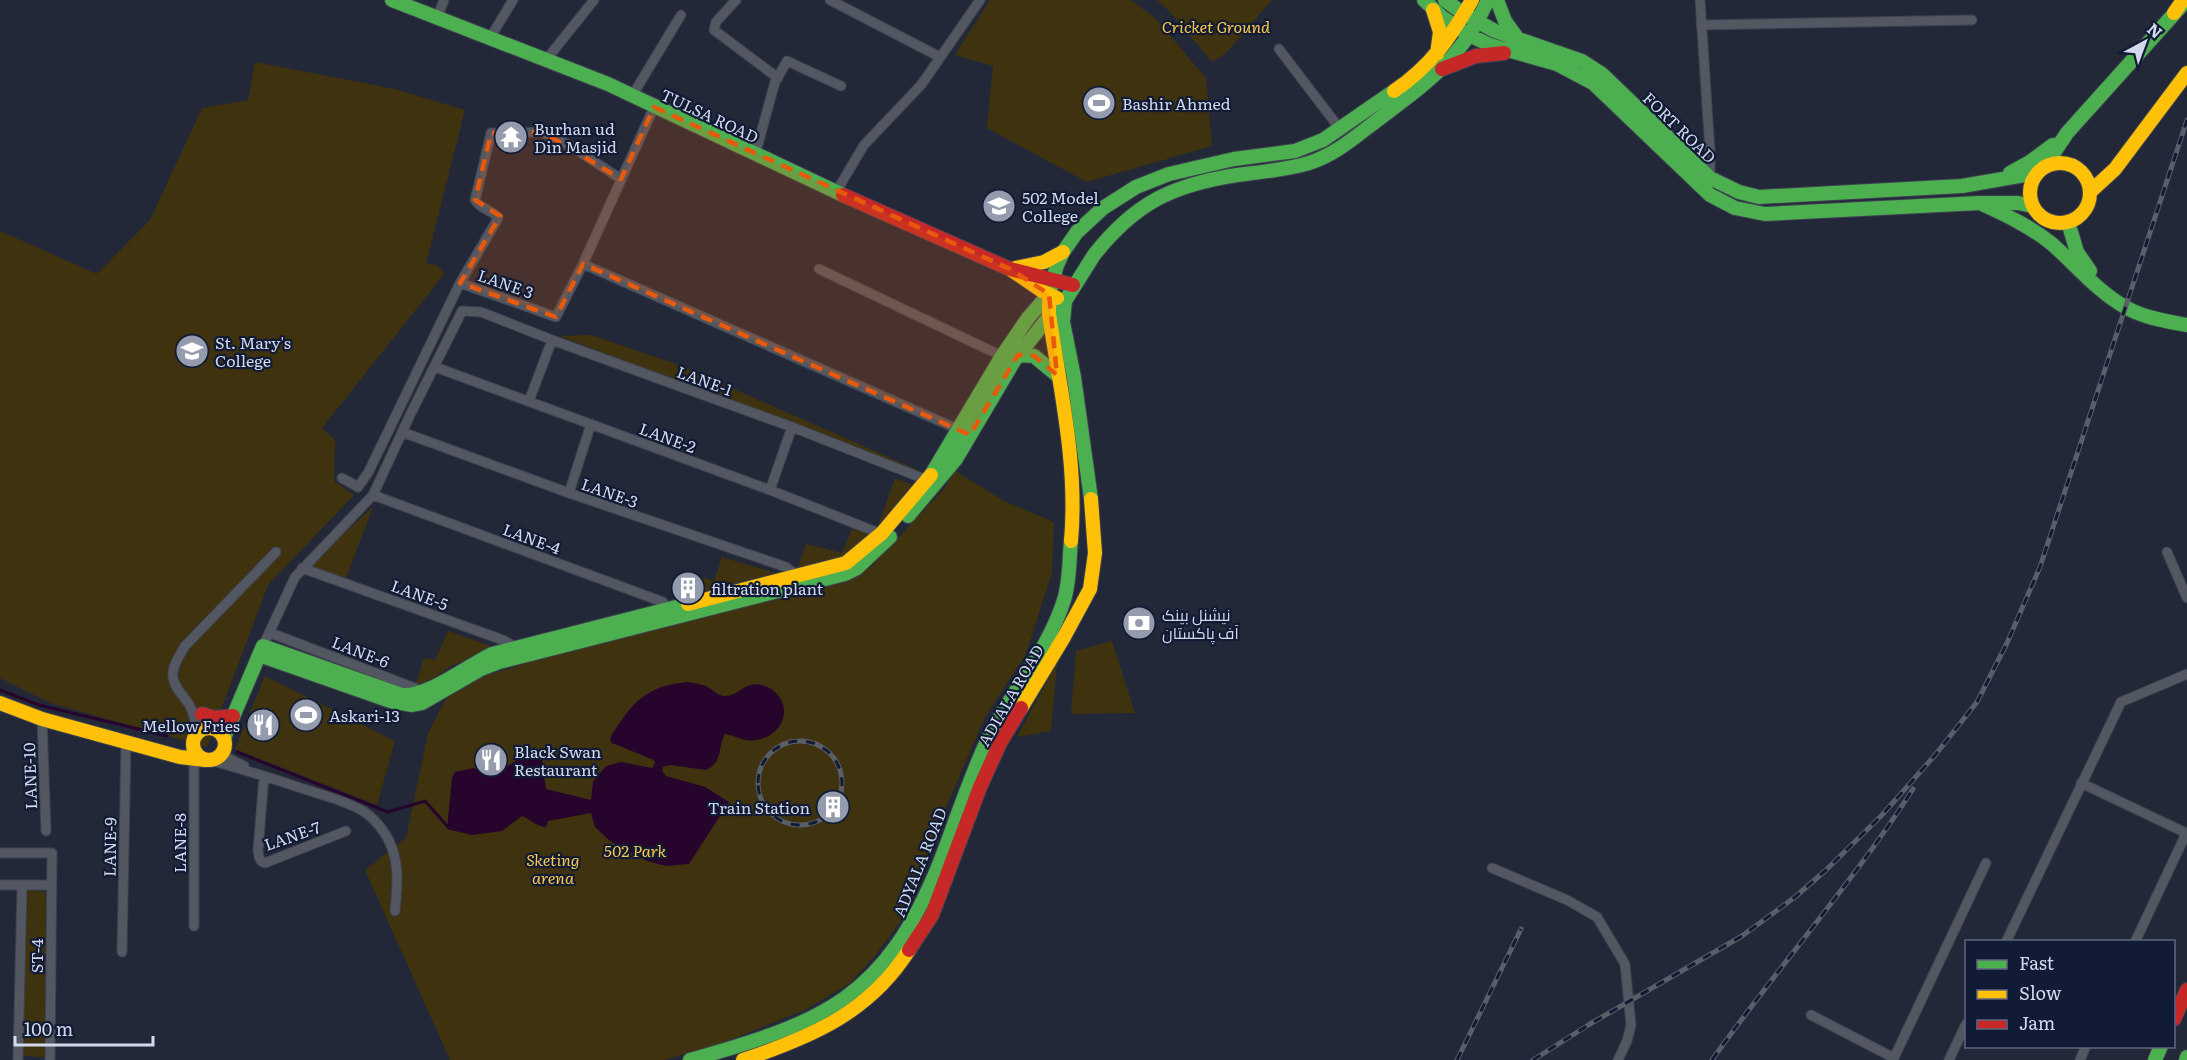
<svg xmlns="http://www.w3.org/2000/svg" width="2187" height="1060" font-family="Literata,Cairo,serif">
<rect width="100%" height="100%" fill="#222838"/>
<path fill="#3f320e" d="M990,0h141l24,18 51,60 6,68 -125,36 -100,-54 6,-62 -38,-11z
M1157,0h115l-46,53 -14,9 -42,-50z
M255,62l140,27 70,21 -39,154 10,1 9,8 -123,155 13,12 -1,41 20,14 -86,90 -61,162 -157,-44 -50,-25v-447l97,43 53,-54 52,-112 46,-8z
M591,335l88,30 248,109 -2,2 -365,-140z
M955,471l51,31 48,20 -2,50 -26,82 -41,63 -44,102 -19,62 -22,41 -26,35 -24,26 -43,26 -87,35 -56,16h-214l-85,-190 41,-32 22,-105 18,-34 36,-22 81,-25 273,-68 35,-17 72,-77z
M895,478l19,8 -36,40z
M373,507l-27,71 -33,-11v-6z
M852,529l19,6 -28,22 -40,11 -5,-1 8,-23 36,9z
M722,557l60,18 -107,25 9,-29 30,10z
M448,631l48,17 -45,18 -26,18 -9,-1 8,-25 11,2z
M1112,641l23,72 -64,1 5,-63z
M1057,663l-6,68 -34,6z
M265,676l130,65 -18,64 -142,-56z
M27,890l19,2 -1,165 -24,-1z"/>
<path fill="#27042b" d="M688,682c6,1 12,2 18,4 6,3 13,11 20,10 15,-1 19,-17 39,-10 26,10 25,42 -1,52 -20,7 -24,-2 -39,-4 -8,14 -1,27 -19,36l-36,-5 -7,2 -1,4 4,5 39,11 24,15 -40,62 -23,2 -19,-5 -37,-20 -15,-14 -4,-14 -43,8 -2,6c-10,-1 -15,-7 -24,-11l-20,15 -30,4 -25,-6 5,-51 3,-6 19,-4 7,4 27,-6 9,-6h25l4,29 45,11 2,-18 13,-16 15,-4 31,6 3,-5 -1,-3 -42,-17 -2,-3 1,-4c22,-34 34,-50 77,-54z"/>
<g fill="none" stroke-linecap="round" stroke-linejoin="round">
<path stroke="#27042b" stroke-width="3" d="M0,690l39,15 128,31
M237,752l151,60 37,-11 24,27"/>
<defs>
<path id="street" d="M736,0l-20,22 -2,8 64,48
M830,0l110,57
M1700,0l10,151v26
M437,18l7,-18
M1701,25l271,-5
M490,38l23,-38
M1279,49l61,80
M546,60l48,-60
M632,96l49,-81
M755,155l20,-73 12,-21 54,25
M836,192l28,-47 57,-60 59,-85
M583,264l379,167
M819,269l187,89
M460,283l37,-63 1,-3c-7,-7 -18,-8 -23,-17l16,-67 52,-1 26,13 52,34
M435,367l335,123 114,45
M529,401l23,-61
M402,432l167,61 217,74 13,10
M342,478l16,9 10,-14 92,-190 96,34 27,-53 71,-157
M770,490l22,-63
M569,493l22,-69
M373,495l290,107 7,11
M2167,552l20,46
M302,568l201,72 16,9
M276,635l149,57
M263,646l32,-69 78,-82 38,-82 51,-102 19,1 71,28 240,87 140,55
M203,716l11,13
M42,719l4,112
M197,733c-1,-9 -3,-19 -7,-27 -6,-10 -16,-18 -17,-29 -2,-10 7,-22 12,-31l91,-94
M222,755l22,11
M194,760v166
M209,760c33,9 65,19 98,30 19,6 39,11 56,21 11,7 22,20 27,32 10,22 7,45 5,68
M264,776l-6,75c1,6 1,10 7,12l81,-32
M2081,783l103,49v6l-49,104
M0,853h52l-2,207
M1492,868l75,32 30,17 28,47 6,61 -4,16 -9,19
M0,885h51
M2006,942l115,-240 66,-28
M122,952l4,-210
M1811,1015l83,43
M18,1060l4,-175
M1893,1060l93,-197
M1949,1060l17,-36
M2080,1060l6,-14"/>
<path id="fast" d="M392,0l216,84 235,111
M1424,0l18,17 27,18 21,10 67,19 36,19 117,112 25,13 30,6 214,-11h39l14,3
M1445,0l19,14 31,17 87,30 20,13 108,104 29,14 20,5 203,-11 75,-13
M1497,0l8,21 13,18
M2045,166l22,-33 115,-128
M2010,173l20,-11 23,-17
M1984,205c24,11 47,22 68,39 24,21 45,47 73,63 19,11 41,14 62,18
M2068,222l9,30 13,19
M1094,255c41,-52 78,-70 143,-80 25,-3 48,-5 72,-12 25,-8 42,-23 62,-38 31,-24 65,-46 89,-78 12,-14 20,-31 28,-47
M1018,355l16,1 23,19
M931,475l71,-119 26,-38 21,-24 8,-29 6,-13 14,-20 26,-24 33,-21 33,-13 65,-15 61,-8 28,-11 71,-49
M1091,499l-17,-122 -11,-55 2,-21 29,-46
M908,516l48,-57 58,-98 40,-51
M259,655l131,46 22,4 10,-2 59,-34 18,-7 346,-88 12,-6 33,-31
M224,738l39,-92 139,49c26,2 65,-29 90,-41l196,-50
M690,1060c134,-38 195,-61 250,-198 16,-41 29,-83 48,-123 23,-47 60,-88 76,-139 6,-19 5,-40 7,-59
M2155,1060l6,-14
M2186,1060l1,-3"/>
<path id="slow" d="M1433,10l7,22 -3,22
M2174,13l9,-13
M1394,91c37,-25 56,-53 78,-91
M2030 193a30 30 0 1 1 60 0a30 30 0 1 1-60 0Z
M2090,192l25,-23 72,-96
M1015,268l29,-6 19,-10
M1010,269l32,22 15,7
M1049,294v20c11,75 29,151 22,227
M688,604l158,-41 36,-30 49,-58
M0,703l42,16 138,38 25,3
M1021,708l43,-71 26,-48 5,-36 -4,-54
M193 744a16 16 0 1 1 32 0a16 16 0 1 1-32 0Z
M743,1060c68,-23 126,-47 166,-110"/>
<path id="jam" d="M1442,69l34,-13 28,-3
M843,195l167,74 63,16
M202,714l12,4 19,-2
M909,950l23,-35 48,-128 20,-44 21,-35
M2174,1019l13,-29"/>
</defs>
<use href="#street" stroke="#3d424f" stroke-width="11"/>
<use href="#fast" stroke="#3d424f" stroke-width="16"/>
<use href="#slow" stroke="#3d424f" stroke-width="16"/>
<use href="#jam" stroke="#3d424f" stroke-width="16"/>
<use href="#street" stroke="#525762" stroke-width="9"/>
<use href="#fast" stroke="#4caf50" stroke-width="14"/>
<use href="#slow" stroke="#ffc107" stroke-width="14"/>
<use href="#jam" stroke="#c62828" stroke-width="14"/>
<defs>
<path id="rail" d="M758 783a42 42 0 1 1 84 0a42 42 0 1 1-84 0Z
M1457,1060l64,-131
M1533,1060l57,-36 152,-88 53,-39 31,-27 56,-55 54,-61 41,-52 30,-59 33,-76 147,-447
M1712,1060c65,-92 140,-176 201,-271"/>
</defs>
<use href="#rail" stroke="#595e69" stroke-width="5"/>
<use href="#rail" stroke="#111b35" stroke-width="3" stroke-dasharray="9" stroke-linecap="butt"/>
</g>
<path fill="#e8590c" fill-opacity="0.2" stroke="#e8590c" stroke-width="4.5" stroke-dasharray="12 8" stroke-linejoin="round" d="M654,107l356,162 39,25 8,81 -23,-19 -16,-1 -48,80 -387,-171 -27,53 -96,-34 40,-67 -25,-16 16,-67 52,-1 78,47z"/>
<defs>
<symbol id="stadium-disc" viewBox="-11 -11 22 22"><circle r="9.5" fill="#949bad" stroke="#111b35"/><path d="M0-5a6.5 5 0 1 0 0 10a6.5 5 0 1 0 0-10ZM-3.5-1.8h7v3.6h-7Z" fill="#fff"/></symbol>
<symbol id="temple-disc" viewBox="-11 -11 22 22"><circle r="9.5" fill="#949bad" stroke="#111b35"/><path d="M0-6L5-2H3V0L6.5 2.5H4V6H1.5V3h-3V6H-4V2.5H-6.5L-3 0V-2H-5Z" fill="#fff"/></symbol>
<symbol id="university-disc" viewBox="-11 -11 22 22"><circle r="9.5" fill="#949bad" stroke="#111b35"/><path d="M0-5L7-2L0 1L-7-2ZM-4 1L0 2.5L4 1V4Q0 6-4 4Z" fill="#fff"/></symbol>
<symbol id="building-disc" viewBox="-11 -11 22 22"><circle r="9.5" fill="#949bad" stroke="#111b35"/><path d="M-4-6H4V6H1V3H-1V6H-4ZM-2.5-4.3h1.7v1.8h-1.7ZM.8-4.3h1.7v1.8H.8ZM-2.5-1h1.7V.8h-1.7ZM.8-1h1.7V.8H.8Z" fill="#fff"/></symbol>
<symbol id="bank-disc" viewBox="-11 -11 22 22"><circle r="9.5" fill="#949bad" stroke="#111b35"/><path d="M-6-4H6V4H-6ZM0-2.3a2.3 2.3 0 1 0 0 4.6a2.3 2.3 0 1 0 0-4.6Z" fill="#fff"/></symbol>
<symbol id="restaurant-disc" viewBox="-11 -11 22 22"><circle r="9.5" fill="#949bad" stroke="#111b35"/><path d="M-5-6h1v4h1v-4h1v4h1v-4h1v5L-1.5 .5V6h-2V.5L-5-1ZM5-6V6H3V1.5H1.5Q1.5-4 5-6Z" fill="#fff"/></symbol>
</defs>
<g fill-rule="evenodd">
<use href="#stadium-disc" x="1080" y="84" width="38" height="38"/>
<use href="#temple-disc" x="492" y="118" width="38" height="38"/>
<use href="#university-disc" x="980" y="187" width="38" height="38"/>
<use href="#university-disc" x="173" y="332" width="38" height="38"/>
<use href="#building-disc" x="669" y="569" width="38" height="38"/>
<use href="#bank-disc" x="1120" y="604" width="38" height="38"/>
<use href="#stadium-disc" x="287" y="696" width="38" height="38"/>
<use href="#restaurant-disc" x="244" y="706" width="38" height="38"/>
<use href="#restaurant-disc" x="472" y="741" width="38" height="38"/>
<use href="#building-disc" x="814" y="788" width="38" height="38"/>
</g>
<g text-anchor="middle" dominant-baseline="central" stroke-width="4.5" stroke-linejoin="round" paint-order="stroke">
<g font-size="16" font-style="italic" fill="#fac94a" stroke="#111b35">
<text x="1216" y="26">Cricket Ground</text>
<text x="635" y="850">502 Park</text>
<text x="553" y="859">Sketing<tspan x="553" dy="18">arena</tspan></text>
</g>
<g font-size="16" fill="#d2d9ec" stroke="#111b35" text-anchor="start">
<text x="1122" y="103">Bashir Ahmed</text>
<text x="534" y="128">Burhan ud<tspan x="534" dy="18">Din Masjid</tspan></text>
<text x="1022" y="197">502 Model<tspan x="1022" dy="18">College</tspan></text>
<text x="215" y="342">St. Mary's<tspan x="215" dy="18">College</tspan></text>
<text x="711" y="588">filtration plant</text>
<text x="1162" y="614">نیشنل بینک<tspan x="1162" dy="18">آف پاکستان</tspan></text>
<text x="329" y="715">Askari-13</text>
<text x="240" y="725" text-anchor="end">Mellow Fries</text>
<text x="514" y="751">Black Swan<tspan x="514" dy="18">Restaurant</tspan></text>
<text x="810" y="807" text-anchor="end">Train Station</text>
</g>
<g font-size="16" fill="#d2d9ec" stroke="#111b35">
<text transform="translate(710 115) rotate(25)">TULSA ROAD</text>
<text transform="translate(1680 127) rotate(44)">FORT ROAD</text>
<text transform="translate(506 283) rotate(19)">LANE 3</text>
<text transform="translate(705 380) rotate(20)">LANE-1</text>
<text transform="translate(668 437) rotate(20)">LANE-2</text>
<text transform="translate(610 492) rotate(19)">LANE-3</text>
<text transform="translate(532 538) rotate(20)">LANE-4</text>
<text transform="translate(420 594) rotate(20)">LANE-5</text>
<text transform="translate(361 651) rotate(21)">LANE-6</text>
<text transform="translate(1010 695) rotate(-60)">ADIALA ROAD</text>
<text transform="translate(29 776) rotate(-92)">LANE-10</text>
<text transform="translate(292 835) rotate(-19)">LANE-7</text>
<text transform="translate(179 843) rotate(-90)">LANE-8</text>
<text transform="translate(109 847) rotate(-89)">LANE-9</text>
<text transform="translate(919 862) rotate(-68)">ADYALA ROAD</text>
<text transform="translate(36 956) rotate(-90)">ST-4</text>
</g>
</g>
<rect x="1965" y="940" width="210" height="108" fill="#111b35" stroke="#5e677e" stroke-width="1.5"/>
<rect x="1977" y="960" width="30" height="9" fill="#4caf50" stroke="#5e677e" stroke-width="1.5"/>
<text x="2019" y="970" font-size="18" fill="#d2d9ec">Fast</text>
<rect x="1977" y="990" width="30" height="9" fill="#ffc107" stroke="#5e677e" stroke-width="1.5"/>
<text x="2019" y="1000" font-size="18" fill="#d2d9ec">Slow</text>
<rect x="1977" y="1020" width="30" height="9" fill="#c62828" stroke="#5e677e" stroke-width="1.5"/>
<text x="2019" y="1030" font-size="18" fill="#d2d9ec">Jam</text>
<g transform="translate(2145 42) rotate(41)" stroke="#111b35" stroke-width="4.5" paint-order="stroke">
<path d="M0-4.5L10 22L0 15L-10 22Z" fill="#d2d9ec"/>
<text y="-9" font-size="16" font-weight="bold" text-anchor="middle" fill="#d2d9ec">N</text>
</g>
<path d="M15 1036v9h138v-9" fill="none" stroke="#d2d9ec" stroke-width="3"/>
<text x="24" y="1036" font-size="18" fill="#d2d9ec" stroke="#111b35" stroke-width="4.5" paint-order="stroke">100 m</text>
</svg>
